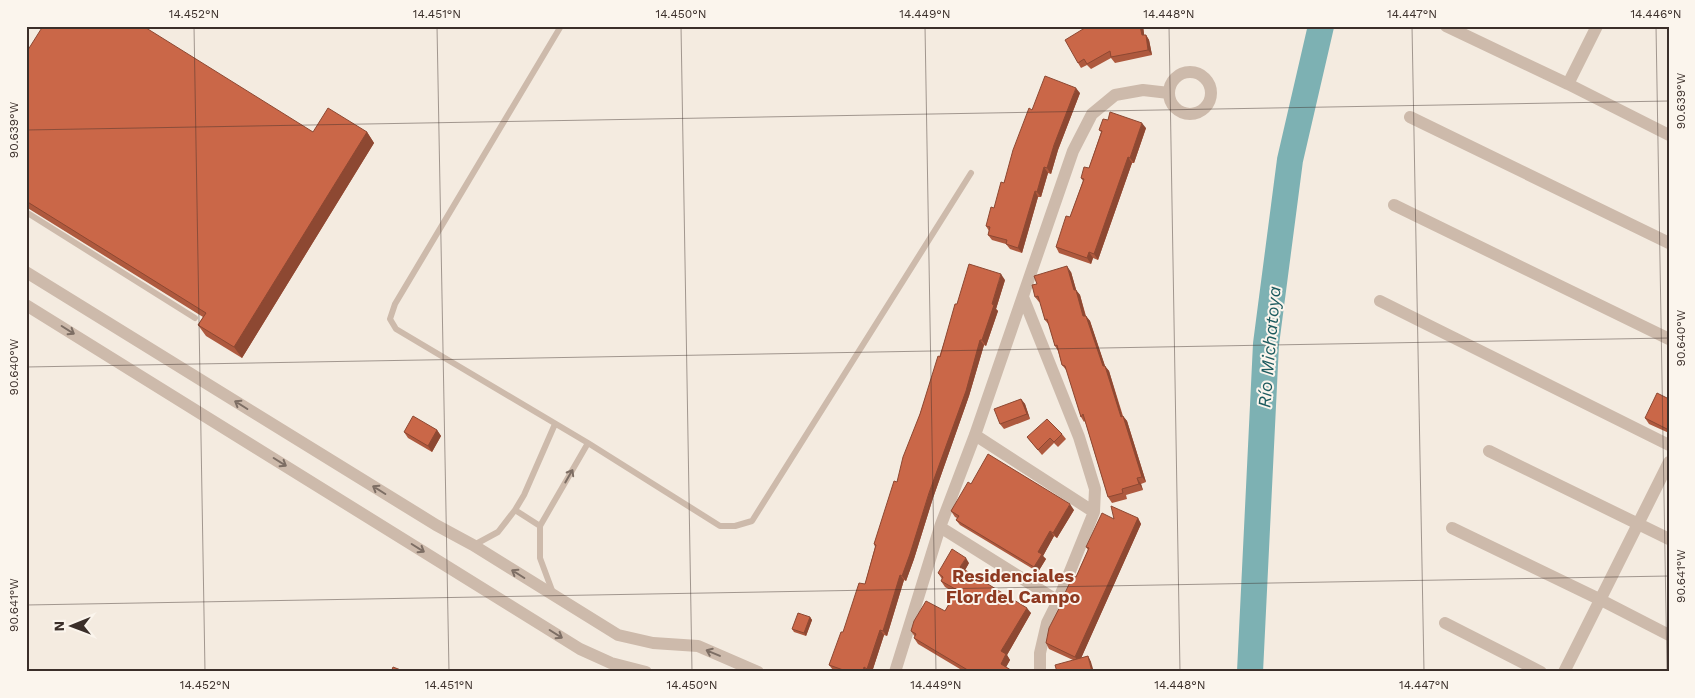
<svg xmlns="http://www.w3.org/2000/svg" width="1695" height="698" font-family="'Work Sans',sans-serif">
<rect width="100%" height="100%" fill="#f4ebe0"/>
<g fill="none" stroke-linecap="round" stroke-linejoin="round">
<path stroke="#7db1b3" stroke-width="26" d="M1250,672l16,-328 24,-184 31,-134"/>
<path stroke="#cdbaab" stroke-width="6" d="M561,26l-166,278 -5,15 6,10 192,114 132,83h15l17,-5 219,-348
M26,212l169,106
M515,510l25,16
M474,545l24,-13 17,-22 9,-15 31,-71
M553,593l-13,-35v-32l48,-83"/>
<path stroke="#cdbaab" stroke-width="12" d="M1446,26l122,58 101,51
M1169 93a21 21 0 1 1 42 0a21 21 0 1 1-42 0Z
M1568,84l29,-58
M1410,117l259,126
M1394,205l275,134
M26,272l410,253 37,20 145,90 35,8 45,3 60,26
M1023,297l56,140 16,52 -1,23 -36,89 -11,22 -7,30v19
M1380,301l289,144
M26,305l554,344 31,14 35,9
M975,435l119,77
M1489,451l180,88
M940,527l118,74
M1452,528l147,71 70,36
M1445,623l96,49
M895,672l45,-145 35,-92 98,-284 19,-37 23,-19 28,-5 26,3
M1564,672l105,-210"/>
</g>
<path fill="#ae593e" d="M1088,26h55l1,9h2l3,5 3,15 -37,8 -4,-5 -20,11 -4,-4 -6,3 -3,-5z
M26,53l287,79h54l7,11 -132,215 -36,-22 -8,-11 5,-8 -177,-110z
M1080,93l-22,57 -7,24 -3,-1 -7,24h-3l-16,56 -12,-4 -4,-5 -14,-4 -4,-5 1,-4 -3,-5 8,-18 38,-98z
M1146,128l-12,35h-2l-34,97 -5,-2 -2,6 -32,-11 -3,-6 14,-30 13,-36 -2,-3 8,-10 12,-36 -2,-2z
M1071,272l5,18 4,5 6,21 4,5 15,45 4,5 14,45 4,5 19,61 -5,2 2,6 -17,5 1,4 -15,4 -4,-6 -23,-76 -1,1 -3,-5 -14,-46 -5,-6 -4,-14 -3,-5 -6,-21 -4,-5 -5,-18h-1l-4,-5z
M1005,280l-9,29 2,2 -12,35 -2,-1 -15,51 -36,102 -19,61 -8,22 -2,-1 -17,56 -3,-1 -12,37h-35l-4,-2 -4,-5 36,-81 10,-37 -1,-3 23,-62 60,-178z
M1021,399l4,5 5,15 -26,10 -4,-5z
M1669,399v34l-20,-9 -4,-6z
M437,430l4,6 -9,16 -24,-14 -4,-6z
M1062,434l4,5 -8,8 -4,-4 -12,12 -15,-18z
M971,484l103,26 -17,28 -3,-2 -11,20 3,3 -8,13 -78,-47 -4,-5 1,-2 -2,-1 -4,-6z
M1138,518l3,6 -60,134 7,-2 3,6 -18,-2 -24,-11 -3,-6 19,-47 -1,-1 12,-18 12,-27 -2,-3 28,-28z
M969,563l-4,7 66,43 -24,42 3,5 -4,7 8,5h-49l-47,-28 -4,-6 1,-1 -4,-6 34,-20 10,-18 -10,-6 -4,-6 1,-2 -4,-6z
M810,617l2,3 -6,16 -12,-4 -2,-3z"/>
<path fill="#8d4832" d="M1140,26h3l2,15 -3,-6z
M1146,35l3,5 3,15 -4,-5z
M1076,88l4,5 -22,57 -7,24 -4,-6 7,-23z
M1142,123l4,5 -12,35 -4,-5z
M367,132l7,11 -132,215 -8,-11z
M1128,157l4,6 -34,97 -4,-6z
M1044,167l4,6 -7,24 -4,-5z
M1035,191l3,6 -16,56 -4,-5z
M1089,252l4,6 -2,6 -4,-6z
M1067,266l4,6 7,24 -4,-6z
M1001,274l4,6 -9,29 2,2 -12,35 -4,-6z
M1076,290l4,5 7,27 -4,-6z
M1086,316l4,5 17,51 -4,-6z
M980,340l4,5 -15,51 -36,102 -19,61 -8,22 -4,-5z
M1105,366l4,5 15,51 -3,-5z
M1021,399l4,5 5,15 -3,-5z
M1123,416l4,5 19,61 -4,-5z
M437,430l4,6 -9,16 -4,-6z
M1137,478l4,6 2,6 -4,-6z
M1070,504l4,6 -17,28 -4,-5z
M1138,518l3,6 -62,139 -4,-6z
M1050,531l4,5 -11,20 3,3 -8,13 -4,-5 4,-15z
M966,558l3,5 -5,9 -4,-5z
M900,575l4,5 -17,56 -4,-5z
M1027,608l4,5 -24,42 3,5 -5,9 -4,-5v-13z
M810,617l2,3 -6,16 -2,-3z
M880,630l4,5 -12,37h-3l-2,-3z
M1088,656l3,6 3,10h-2z
M864,667l3,5h-4z"/>
<path fill="#ca6748" stroke="#8d4832" d="M43,26h100l170,106 15,-24 39,24 -133,215 -36,-22 8,-12 -180,-112v-148z
M1088,26h52l2,9h4l2,15 -37,7 -1,-6 -23,13 -3,-5 -6,4 -13,-23z
M1045,76l31,12 -22,57 -7,23 -3,-1 -7,25 -2,-1 -17,57 -12,-4 1,-4 -19,-5 2,-8 -4,-1 5,-19 3,1 7,-26 3,1 9,-33 16,-42 3,2z
M1110,112l32,11 -12,35 -2,-1 -34,97 -5,-2 -2,6 -31,-11 10,-31 4,1 14,-38 -3,-1 3,-11 5,1 13,-37 -3,-1 4,-11 5,1z
M969,264l32,10 -9,30 2,1 -12,35h-2l-14,51 -37,102 -19,61 -8,22 -2,-1 -17,56 -3,-1 -13,39 -3,-2 -1,5h-14l-20,-7 12,-33h2l16,-49 6,1 11,-39 -2,-1 20,-63 3,1 6,-25 17,-43 18,-58 2,1 15,-53h2z
M1067,266l7,24h2l7,26h3l17,50h2l16,51 2,-1 19,61 -5,1 2,6 -17,5 1,4 -15,4 -25,-83 -2,3 -16,-51 -3,-1 -5,-20 -2,1 -8,-27 -2,1 -7,-24 -3,1 -3,-12 5,-1 -3,-8z
M1657,393l12,6v31l-24,-12z
M1021,399l6,15 -27,10 -6,-15z
M413,416l24,14 -9,16 -24,-14z
M1047,419l15,15 -8,8 -4,-4 -12,12 -11,-13z
M988,454l82,50 -17,29 -3,-2 -12,21 4,2 -8,13 -78,-47 3,-4 -8,-5 17,-29 3,2z
M1111,506l27,12 -63,139 -29,-14 3,-15 17,-33h-2l9,-19 3,1 13,-29 -3,-1 16,-34 12,6z
M952,549l14,9 -6,9 67,41 -26,43 5,3 -5,10 13,8h-43l-57,-34 2,-4 -5,-3 3,-10 12,-20 19,10 12,-21 -16,-9 2,-4 -5,-4z
M798,613l12,4 -6,16 -12,-4z
M1088,656l4,16h-35l-2,-7z
M393,667l13,5h-15z"/>
<defs><path id="oneway-shaft" d="M-6 0H5M1.5-3L5.5 0L1.5 3" fill="none" stroke-width="1.6" stroke-linecap="round" stroke-linejoin="round" transform="scale(1.25)"/></defs>
<g stroke="#7d6e64">
<use href="#oneway-shaft" transform="translate(68 330) rotate(32)"/>
<use href="#oneway-shaft" transform="translate(241 405) rotate(-148)"/>
<use href="#oneway-shaft" transform="translate(280 462) rotate(32)"/>
<use href="#oneway-shaft" transform="translate(569 476) rotate(-60)"/>
<use href="#oneway-shaft" transform="translate(379 490) rotate(-148)"/>
<use href="#oneway-shaft" transform="translate(418 548) rotate(32)"/>
<use href="#oneway-shaft" transform="translate(518 574) rotate(-148)"/>
<use href="#oneway-shaft" transform="translate(556 634) rotate(32)"/>
<use href="#oneway-shaft" transform="translate(713 653) rotate(-157)"/>
</g>
<path fill="none" stroke="#3b2f2a" stroke-width="1" stroke-opacity="0.45" d="M194,26l11,646M437,26l12,646M681,26l11,646M925,26l11,646M1169,26l11,646M1412,26l12,646M1656,26l11,646M26,130l1643,-29M26,367l1643,-29M26,605l1643,-29"/>
<g text-anchor="middle" dominant-baseline="central" stroke-width="4" stroke-linejoin="round" paint-order="stroke">
<g font-size="18" font-style="italic" fill="#1d5b5f" stroke="#fbf5ed">
<text transform="translate(1269 347) rotate(-85)">Río Michatoya</text>
</g>
<g font-size="18" font-weight="bold" fill="#8e3920" stroke="#fbf5ed">
<text x="1013" y="575">Residenciales<tspan x="1013" dy="21">Flor del Campo</tspan></text>
</g>
</g>
<rect width="1695" height="698" fill="none" stroke="#fbf5ed" stroke-width="55"/>
<g transform="translate(72 626) rotate(269)" stroke="#fbf5ed" stroke-width="4" paint-order="stroke">
<path d="M0-4L9 19L0 12L-9 19Z" fill="#3b2f2a"/>
<text y="-8" font-size="14" font-weight="bold" text-anchor="middle" fill="#3b2f2a">N</text>
</g>
<rect x="28" y="28" width="1640" height="642" fill="none" stroke="#3b2f2a" stroke-width="2"/>
<g font-size="12" text-anchor="middle" fill="#3b2f2a">
<text x="194" y="18">14.452°N</text>
<text x="437" y="18">14.451°N</text>
<text x="681" y="18">14.450°N</text>
<text x="925" y="18">14.449°N</text>
<text x="1169" y="18">14.448°N</text>
<text x="1412" y="18">14.447°N</text>
<text x="1656" y="18">14.446°N</text>
<text transform="translate(1681 101) rotate(-90)" y="4">90.639°W</text>
<text transform="translate(14 130) rotate(-90)" y="4">90.639°W</text>
<text transform="translate(1681 338) rotate(-90)" y="4">90.640°W</text>
<text transform="translate(14 367) rotate(-90)" y="4">90.640°W</text>
<text transform="translate(1681 576) rotate(-90)" y="4">90.641°W</text>
<text transform="translate(14 605) rotate(-90)" y="4">90.641°W</text>
<text x="205" y="689">14.452°N</text>
<text x="449" y="689">14.451°N</text>
<text x="692" y="689">14.450°N</text>
<text x="936" y="689">14.449°N</text>
<text x="1180" y="689">14.448°N</text>
<text x="1424" y="689">14.447°N</text>
</g>
</svg>
